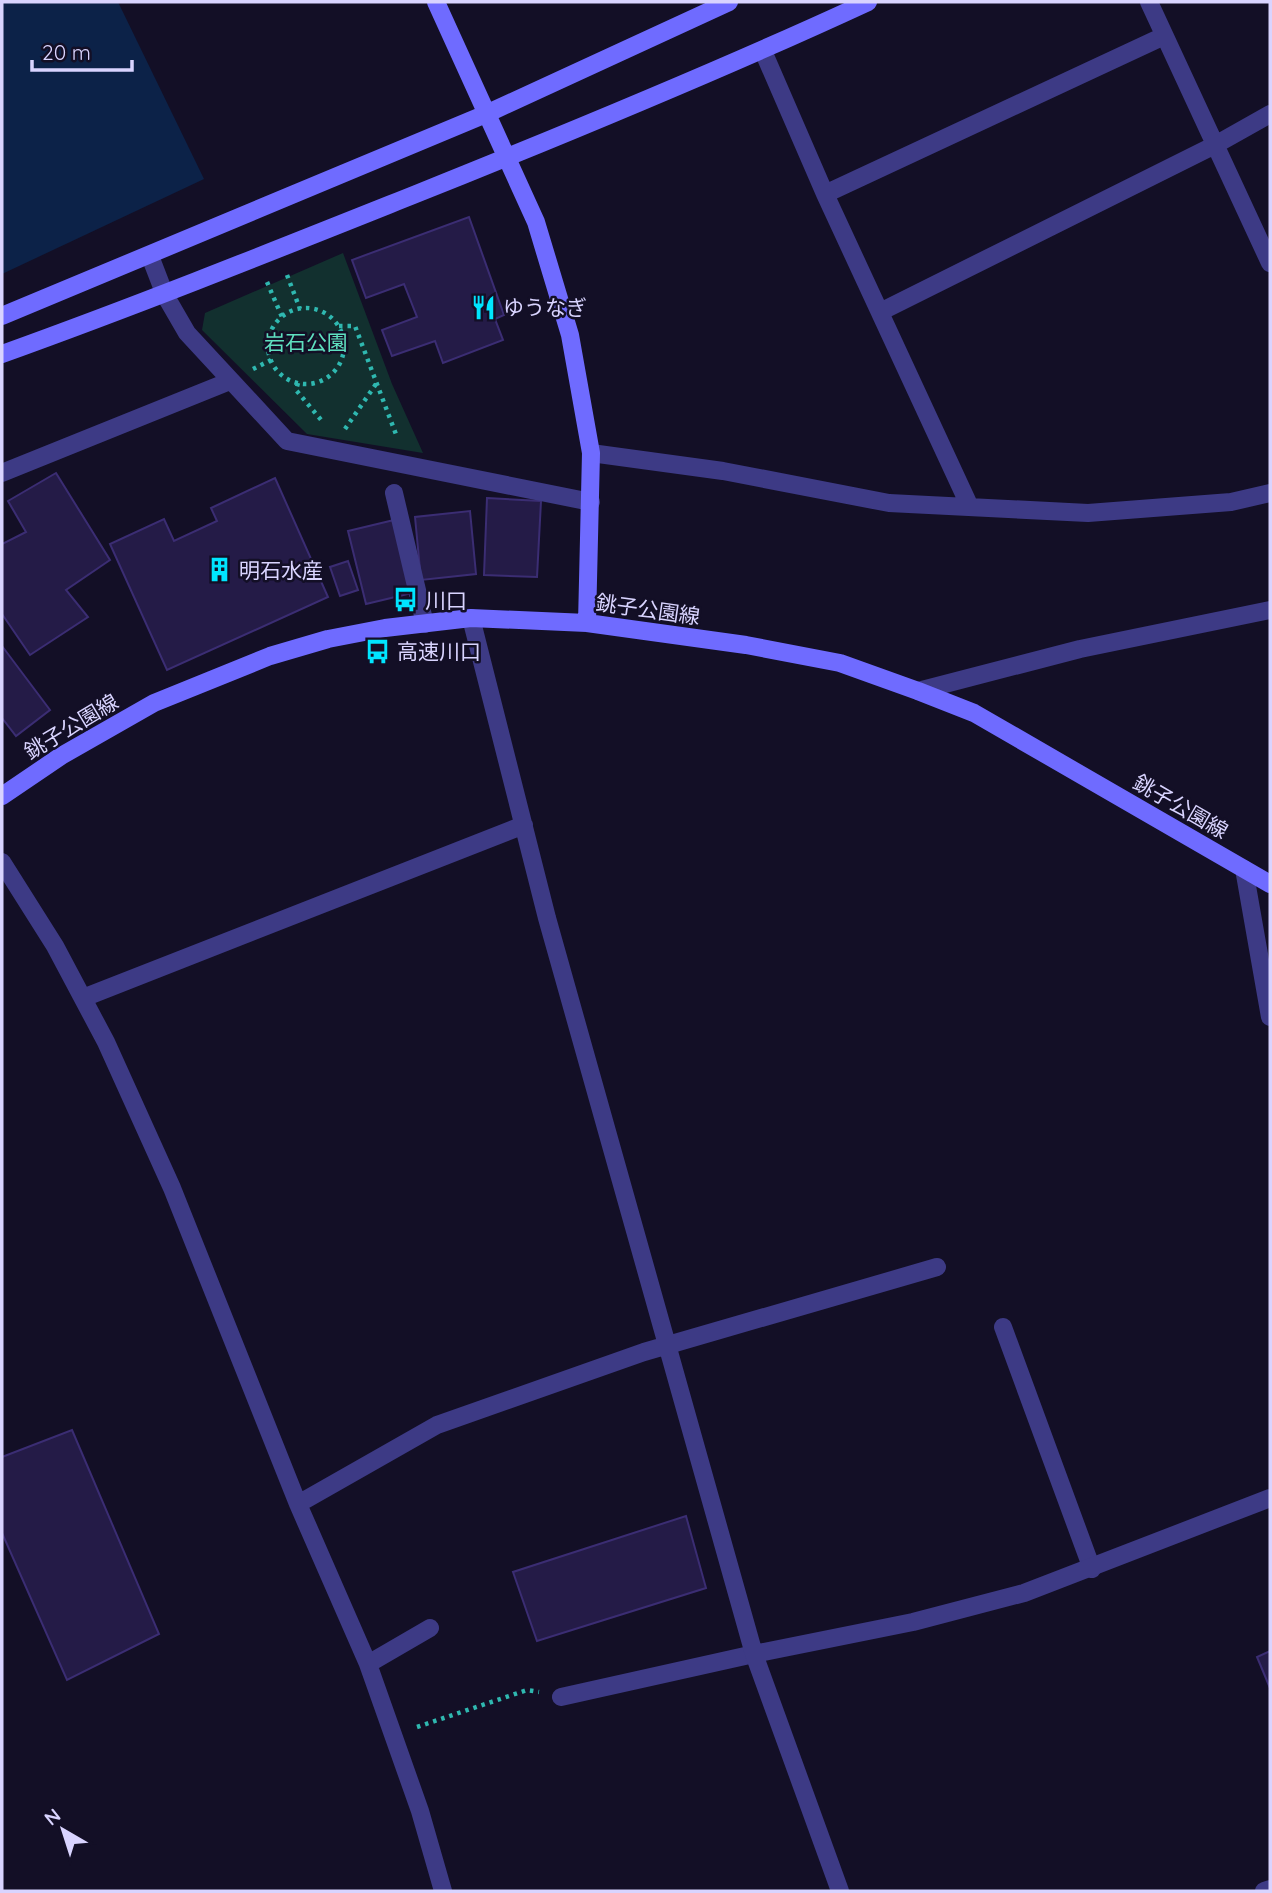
<svg xmlns="http://www.w3.org/2000/svg" width="1272" height="1893" font-family="Quicksand,'Noto Sans JP',sans-serif">
<rect width="100%" height="100%" fill="#130f26"/>
<path fill="#12302f" d="M343,253l49,131 31,69 -116,-19 -105,-104 3,-17z"/>
<path fill="#0c2248" d="M2,2h116l86,177 -202,95z"/>
<path fill="#241b47" stroke="#3b2d73" stroke-width="2" d="M469,217l35,98 -9,4 8,21 -60,23 -8,-22 -43,15 -10,-26 35,-13 -13,-33 -38,14 -14,-38z
M56,473l54,87 -44,30 22,27 -58,38 -28,-41v-70l24,-12 -18,-31z
M275,478l53,119 -161,73 -57,-126 54,-25 10,22 43,-20 -6,-13z
M487,498l54,3 -4,76 -53,-2z
M470,511l6,63 -55,6 -6,-63z
M394,520l18,73 -46,11 -18,-73z
M348,561l10,29 -18,6 -10,-29z
M2,646l48,64 -34,26 -14,-18z
M72,1430l87,204 -92,46 -65,-147v-76z
M686,1516l20,72 -169,53 -24,-69z
M1270,1651v37l-13,-31z"/>
<g fill="none" stroke-linecap="round" stroke-linejoin="round">
<path stroke="#2fb8b0" stroke-width="4.5" stroke-dasharray="3.5 5" stroke-linecap="butt" d="M287,275l13,34
M267,282l15,35
M268 346a38 38 0 1 1 76 0a38 38 0 1 1-76 0Z
M339,326h16l42,111
M253,369l18,-9
M298,383l-2,7 26,31
M345,429l31,-45
M417,1727l110,-37 12,2"/>
<path stroke="#3d3a85" stroke-width="18" d="M394,493l31,131
M1003,1327l89,242
M561,1697l193,-43"/>
<path stroke="#3d3a85" stroke-width="18" d="M1149,2l121,261
M763,51l62,143 145,313
M825,194l339,-158
M150,256l15,39 22,38 100,108 304,61
M880,312l335,-167 55,-31
M591,453l132,18 166,32 199,10 143,-11 39,-9
M2,473l228,-92
M471,618l76,300 207,736 86,237
M918,691l162,-42 190,-39
M2,862l53,84 51,96 66,146 126,316 70,160 52,147 23,80
M1244,869l26,148
M83,998l441,-173
M298,1504l139,-79 207,-73 293,-85
M754,1654l159,-32 111,-29 246,-95
M368,1664l62,-36
M1264,1891l6,-2"/>
<path stroke="#6f6bff" stroke-width="18" d="M436,2l100,220 34,113 21,118 -4,170
M2,316l484,-202 243,-112
M2,354c139,-50 276,-105 414,-160 152,-61 303,-123 452,-192
M2,796l59,-40 93,-53 116,-47 58,-17 57,-11 86,-10 116,5 159,22 94,18 78,28 56,22 296,171"/>
</g>
<defs>
<symbol id="restaurant-bare" viewBox="-9 -9 18 18"><path d="M-5-6h1v4h1v-4h1v4h1v-4h1v5L-1.5 .5V6h-2V.5L-5-1ZM5-6V6H3V1.5H1.5Q1.5-4 5-6Z" fill="#00e5ff" stroke="#130f26" stroke-width="2.5" paint-order="stroke"/></symbol>
<symbol id="building-bare" viewBox="-9 -9 18 18"><path d="M-4-6H4V6H1V3H-1V6H-4ZM-2.5-4.3h1.7v1.8h-1.7ZM.8-4.3h1.7v1.8H.8ZM-2.5-1h1.7V.8h-1.7ZM.8-1h1.7V.8H.8Z" fill="#00e5ff" stroke="#130f26" stroke-width="2.5" paint-order="stroke"/></symbol>
<symbol id="bus-bare" viewBox="-9 -9 18 18"><path d="M-5-6H5V4H4V6H2V4H-2V6H-4V4H-5ZM-3.5-4V0h7V-4ZM-3.5 1.2v1.5H-2V1.2ZM2 1.2v1.5H3.5V1.2Z" fill="#00e5ff" stroke="#130f26" stroke-width="2.5" paint-order="stroke"/></symbol>
</defs>
<g fill-rule="evenodd">
<use href="#restaurant-bare" x="466" y="290" width="35" height="35"/>
<use href="#building-bare" x="202" y="552" width="35" height="35"/>
<use href="#bus-bare" x="388" y="582" width="35" height="35"/>
<use href="#bus-bare" x="360" y="634" width="35" height="35"/>
</g>
<g text-anchor="middle" dominant-baseline="central" stroke-width="5" stroke-linejoin="round" paint-order="stroke">
<g font-size="21" fill="#d9d4ff" stroke="#130f26" text-anchor="start">
<text x="503" y="307">ゆうなぎ</text>
<text x="239" y="570">明石水産</text>
<text x="425" y="600">川口</text>
<text x="397" y="651">高速川口</text>
</g>
<g font-size="21" fill="#5fe0c0" stroke="#130f26">
<text x="306" y="342">岩石公園</text>
</g>
<g font-size="21" fill="#d9d4ff" stroke="#130f26">
<text transform="translate(648 609) rotate(8)">銚子公園線</text>
<text transform="translate(71 726) rotate(-31)">銚子公園線</text>
<text transform="translate(1181 806) rotate(30)">銚子公園線</text>
</g>
</g>
<rect width="1272" height="1893" fill="none" stroke="#d9d4ff" stroke-width="7"/>
<g transform="translate(63 1830) rotate(321)" stroke="#130f26" stroke-width="5" paint-order="stroke">
<path d="M0-5L12 26L0 18L-12 26Z" fill="#d9d4ff"/>
<text y="-10" font-size="19" font-weight="bold" text-anchor="middle" fill="#d9d4ff">N</text>
</g>
<path d="M32 60v10h100v-10" fill="none" stroke="#d9d4ff" stroke-width="3.5"/>
<text x="42" y="60" font-size="21" fill="#d9d4ff" stroke="#130f26" stroke-width="5" paint-order="stroke">20 m</text>
</svg>
